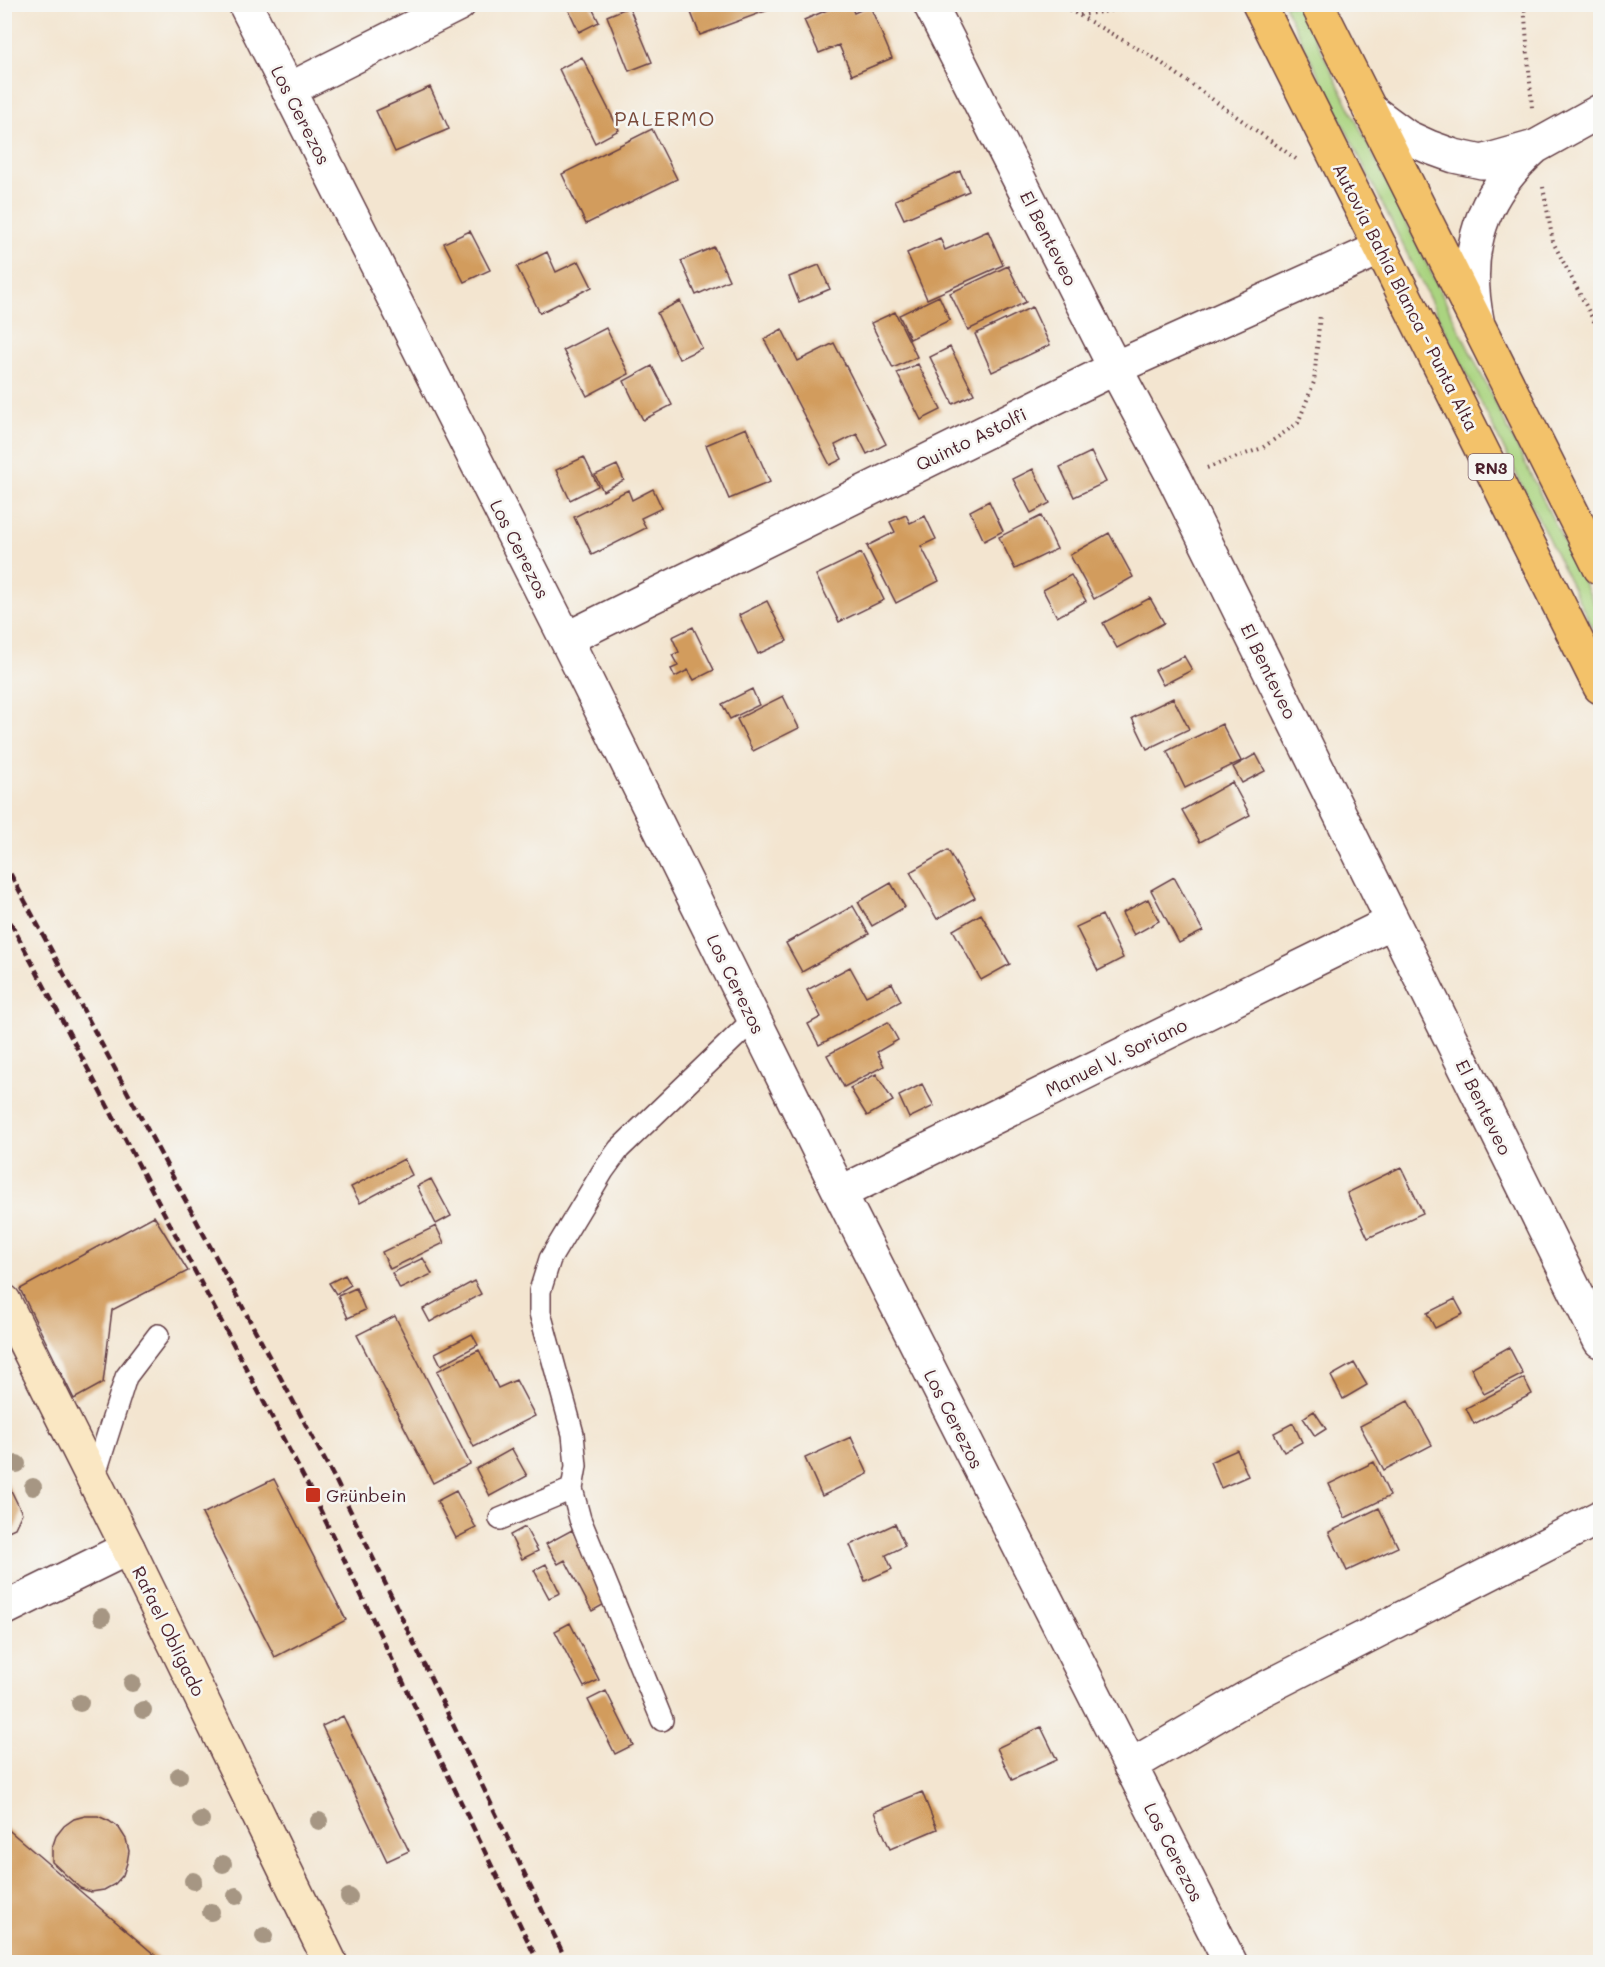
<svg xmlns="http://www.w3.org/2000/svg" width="1605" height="1967" font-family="Mali,sans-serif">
<rect width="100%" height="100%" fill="#f6f6f2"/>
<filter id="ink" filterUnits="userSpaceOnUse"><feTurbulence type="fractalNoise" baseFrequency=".0167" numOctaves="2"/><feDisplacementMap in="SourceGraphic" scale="12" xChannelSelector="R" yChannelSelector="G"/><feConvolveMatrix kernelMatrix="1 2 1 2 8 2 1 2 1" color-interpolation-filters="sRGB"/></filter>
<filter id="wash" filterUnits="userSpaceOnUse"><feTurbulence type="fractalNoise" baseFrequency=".008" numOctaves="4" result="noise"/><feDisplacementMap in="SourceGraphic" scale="24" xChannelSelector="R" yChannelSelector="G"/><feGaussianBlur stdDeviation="1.35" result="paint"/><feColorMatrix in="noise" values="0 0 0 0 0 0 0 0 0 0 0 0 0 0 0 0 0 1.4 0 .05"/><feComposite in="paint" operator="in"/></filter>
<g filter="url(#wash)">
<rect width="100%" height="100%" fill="#f3e5d0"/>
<path fill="#aad480" stroke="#7a7a56" stroke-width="1.5" d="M1284,5h15l301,610v28z"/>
<g id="blocks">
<path fill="#d29c5d" d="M566,4h24l9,18 -20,10z
M706,4h76v1l-82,30 -10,-25z
M798,4h14l-11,6z
M841,4h9l4,9 16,-7 22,52 -40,17 -13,-30 -20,8 -15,-33z
M629,7l23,55 -23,9 -22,-55z
M582,57l37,73 -24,13 -36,-74z
M430,87l19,42 -54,23 -19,-41z
M652,129l25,50 -91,45 -24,-50z
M960,171l9,20 -65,28 -9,-19z
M470,231l20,39 -26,12 -20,-39z
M988,231l15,34 -76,34 -20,-46 33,-15 5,12z
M714,247l15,33 -33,15 -15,-34z
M547,252l9,20 23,-11 13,26 -52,26 -23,-46z
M819,265l11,24 -31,13 -10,-25z
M1008,266l18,36 -58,28 -18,-37z
M939,296l11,24 -40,19 -11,-24z
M680,301l22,47 -23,11 -22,-46z
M1032,307l18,38 -58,27 -17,-38z
M895,312l22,45 -24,11 -22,-45z
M606,328l23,46 -42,22 -24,-46z
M782,329l16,32 36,-18 52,101 -19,10 -10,-20 -22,11 7,14 -12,6 -66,-126z
M950,347l24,47 -21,10 -23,-47z
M918,364l23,46 -20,10 -24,-47z
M652,366l20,39 -29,15 -19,-39z
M746,428l24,54 -41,17 -23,-54z
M1091,452l15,30 -32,15 -14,-30z
M584,457l14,29 -28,14 -14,-30z
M617,465l7,15 -21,11 -8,-16z
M1033,469l17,34 -19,10 -18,-34z
M653,489l9,19 -21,10 5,10 -54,27 -18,-38 54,-27 4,10z
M989,501l14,30 -19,10 -14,-30z
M906,515l4,8 15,-7 11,23 -15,7 18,35 -43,22 -29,-57 28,-14 -5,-10z
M1041,516l16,33 -42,20 -16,-32z
M1109,533l24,44 -39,22 -24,-44z
M861,553l23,47 -45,22 -23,-47z
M1071,575l15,26 -29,16 -14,-27z
M1150,598l14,25 -47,25 -14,-25z
M767,601l20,40 -29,13 -19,-39z
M693,627l21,43 -20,10 -6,-10 -13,7 -4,-8 7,-3 -6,-11 7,-3 -7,-15z
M1184,656l8,14 -29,15 -8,-15z
M752,689l7,16 -29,14 -8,-15z
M783,696l16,32 -46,23 -16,-32z
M1173,698l16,31 -42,20 -15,-31z
M1222,724l19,37 -56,27 -18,-37z
M1256,754l9,17 -23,12 -9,-16z
M1232,782l18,33 -50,27 -18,-32z
M948,850l27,48 -38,21 -27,-47z
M1174,877l29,54 -24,12 -28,-53z
M891,883l14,24 -33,19 -14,-24z
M1148,899l11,22 -25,14 -12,-22z
M853,906l16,28 -67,38 -16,-29z
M981,914l29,50 -29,16 -28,-50z
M1102,915l21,43 -25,13 -22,-44z
M850,967l16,29 26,-13 9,18 -82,44 -11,-21 13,-7 -14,-27z
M888,1022l10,18 -21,12 7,14 -40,21 -17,-32z
M876,1074l17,27 -26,15 -17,-28z
M922,1084l12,22 -25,12 -10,-22z
M404,1159l8,16 -52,28 -9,-16z
M1401,1167l22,46 -55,25 -21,-45z
M431,1179l20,37 -15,8 -19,-38z
M154,1216l34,55 -76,39 -9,73 -29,16 -54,-110z
M436,1226l8,17 -54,26 -8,-17z
M423,1258l9,16 -32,15 -8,-16z
M345,1275l6,10 -15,9 -7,-11z
M474,1281l7,13 -51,28 -7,-13z
M356,1288l9,22 -17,8 -10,-22z
M1455,1299l8,15 -28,14 -8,-15z
M395,1316l75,148 -37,19 -76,-148z
M472,1334l6,11 -37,20 -6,-12z
M1509,1347l14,27 -39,20 -13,-26z
M479,1350l19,38 18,-8 19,36 -61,31 -37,-76z
M1354,1363l13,22 -24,14 -12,-23z
M1524,1378l8,16 -58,30 -8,-16z
M1408,1401l24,44 -48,25 -24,-44z
M1314,1411l12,18 -11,7 -12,-18z
M1293,1423l9,19 -18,10 -10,-19z
M851,1437l17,37 -46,22 -17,-38z
M512,1449l15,27 -37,20 -14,-27z
M1237,1450l11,26 -27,12 -11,-26z
M1374,1462l16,34 -45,22 -16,-34z
M4,1476l18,37 -7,15 -11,5z
M274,1479l72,141 -71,37 -73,-143z
M456,1491l20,37 -20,10 -19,-37z
M1379,1508l19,39 -51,24 -18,-39z
M895,1524l10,22 -19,9 6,14 -27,12 -15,-36z
M525,1527l13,24 -16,8 -12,-24z
M572,1530l38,71 -18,10 -27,-51 -7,4 -12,-20z
M546,1564l14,29 -11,5 -15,-28z
M570,1623l29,57 -15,7 -29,-56z
M606,1691l27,54 -18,9 -27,-54z
M343,1716l66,135 -22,10 -65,-135z
M1041,1727l16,33 -45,20 -15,-32z
M922,1792l15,37 -47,20 -16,-37z
M85,1816h13l11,5 10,7 7,11 3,12 -2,12 -4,12 -8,9 -11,6 -13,2 -11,-4 -28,-26v-14l4,-12 8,-10 10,-7z
M4,1826l159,136h-159z"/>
</g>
</g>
<g filter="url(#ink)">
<use href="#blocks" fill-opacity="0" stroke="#633d44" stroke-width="1.5"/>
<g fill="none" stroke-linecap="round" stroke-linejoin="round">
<defs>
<path id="lane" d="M94,1478l32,-101 32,-42
M572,1489l8,30 82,201
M500,1519l72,-30 4,-23 -3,-32 -33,-121v-22l10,-32 53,-88 16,-22 135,-130"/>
<path id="street" d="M245,4l321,635 274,554 390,769
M930,4l185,364 60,112 425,861
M288,90l171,-86
M1369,109l38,28 22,10 25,9 28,6 53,-15 65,-36
M1477,320c-14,-70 4,-125 57,-172
M566,639l549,-271 266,-120
M840,1193l552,-271
M4,1609l124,-61
M1130,1766l120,-70 350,-179"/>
<path id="secondary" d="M4,1301l124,247 202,414"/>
<path id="highway" d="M1259,4l341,683
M1317,4l283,564"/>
</defs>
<use href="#lane" stroke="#633d44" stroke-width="24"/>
<use href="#street" stroke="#633d44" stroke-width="36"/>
<use href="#secondary" stroke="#633d44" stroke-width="36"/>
<use href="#highway" stroke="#633d44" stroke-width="36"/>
<path stroke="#633d44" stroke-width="4" stroke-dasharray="1.5 4.5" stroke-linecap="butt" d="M1059,4l97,55 140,100
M1524,4l8,104
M1080,15l43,-6 8,-5
M1543,187l10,55 47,91
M1207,468l55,-20 36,-25 16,-41 6,-68"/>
<use href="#lane" stroke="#fff" stroke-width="21"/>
<use href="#street" stroke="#fff" stroke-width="33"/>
<use href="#secondary" stroke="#fae7c3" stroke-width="33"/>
<use href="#highway" stroke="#f3c26a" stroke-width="33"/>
<path stroke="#4a1f2b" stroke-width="4.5" stroke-dasharray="9 4.5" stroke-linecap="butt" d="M4,862l333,621 230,479
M4,910l309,585 225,467"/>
</g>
<g fill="#a69683">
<circle cx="17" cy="1464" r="9"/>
<circle cx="33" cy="1487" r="9"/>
<circle cx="102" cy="1617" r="9"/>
<circle cx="132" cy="1683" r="9"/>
<circle cx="80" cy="1703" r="9"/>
<circle cx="143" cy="1710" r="9"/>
<circle cx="179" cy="1776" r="9"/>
<circle cx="201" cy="1820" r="9"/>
<circle cx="319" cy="1821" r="9"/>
<circle cx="223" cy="1864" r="9"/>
<circle cx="193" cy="1881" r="9"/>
<circle cx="236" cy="1896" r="9"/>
<circle cx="349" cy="1897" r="9"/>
<circle cx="211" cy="1912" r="9"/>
<circle cx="264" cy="1936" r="9"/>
</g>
</g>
<rect fill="#c8321e" stroke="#f6f6f2" stroke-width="2" x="305" y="1487" width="16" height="16" rx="3"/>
<g text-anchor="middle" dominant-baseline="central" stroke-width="5" stroke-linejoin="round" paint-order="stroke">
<rect fill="#f6f6f2" stroke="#7e6067" stroke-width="1.5" x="1468.5" y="454" width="45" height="26" rx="4.5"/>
<g font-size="16" font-weight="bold" fill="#4a1f2b">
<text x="1491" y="467">RN3</text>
</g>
<g font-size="18" fill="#4a1f2b" stroke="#f6f6f2">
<text transform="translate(301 115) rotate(63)">Los Cerezos</text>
<text transform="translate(1049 238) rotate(63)">El Benteveo</text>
<text transform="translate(1406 297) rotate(63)">Autovía Bahía Blanca - Punta Alta</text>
<text transform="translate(971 439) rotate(-26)">Quinto Astolfi</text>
<text transform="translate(520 549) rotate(63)">Los Cerezos</text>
<text transform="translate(1269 671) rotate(64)">El Benteveo</text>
<text transform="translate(736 984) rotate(64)">Los Cerezos</text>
<text transform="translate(1116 1057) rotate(-26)">Manuel V. Soriano</text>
<text transform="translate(1484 1107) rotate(64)">El Benteveo</text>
<text transform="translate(954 1419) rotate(63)">Los Cerezos</text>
<text transform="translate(169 1631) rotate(64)">Rafael Obligado</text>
<text transform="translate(1174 1852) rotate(63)">Los Cerezos</text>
</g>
<g font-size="18" fill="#4a1f2b" stroke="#f6f6f2" text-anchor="start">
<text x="326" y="1495">Grünbein</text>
</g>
<g font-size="20" letter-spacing="1.5" fill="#7a4b3c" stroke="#f6f6f2">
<text x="665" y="118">PALERMO</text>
</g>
</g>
<rect width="1605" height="1967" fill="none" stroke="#f6f6f2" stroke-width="24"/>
</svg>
